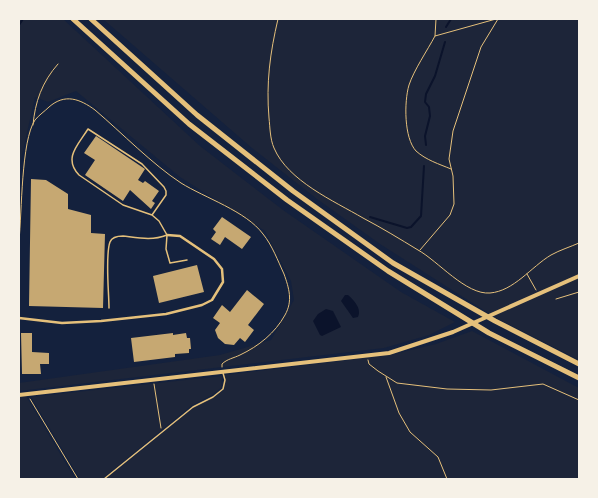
<svg xmlns="http://www.w3.org/2000/svg" width="598" height="498" font-family="Manrope,sans-serif">
<rect width="100%" height="100%" fill="#14213d"/>
<path fill="#1d2539" d="M19,19h44l137,127 83,64 118,82 54,30 -26,13 -45,13 -365,43v-8l201,-28 51,-15 23,-40 -3,-19 -26,-50 -85,-54 -104,-86 -28,11 -13,-5 -16,71z
M103,19h476v341l-83,-42 -116,-74 -63,-45 -65,-51z
M472,331l107,57v91h-473l87,-71 31,-18 1,-15 165,-20 46,-11z
M222,376l-1,12 -9,7 -20,10 -90,74h-22l-49,-82z
M26,396l49,83h-56v-82z"/>
<path fill="#0b132b" d="M345,295h3c6,5 14,14 10,22l-5,1 -12,-17z
M326,309l7,2 8,16 -19,9 -2,-1 -7,-14 5,-7z"/>
<g fill="none" stroke-linecap="round" stroke-linejoin="round">
<path stroke="#0b132b" stroke-width="2" d="M19,25l4,-6
M446,27l5,-8
M426,145l-1,-9 5,-20 -1,-9 -4,-5 1,-8 9,-18 10,-34
M370,217l37,11 4,-1 10,-11 3,-50"/>
</g>
<path fill="#c6a872" d="M96,136l49,33 -7,11 5,3 2,-2 14,10 -7,10 3,2 -4,6 -21,-19 -7,11 -38,-26 10,-15 -11,-7z
M31,179l15,1 22,14v15l23,6v18l14,1 -2,74 -74,-2z
M222,217l29,20 -9,12 -17,-12 -5,8 -9,-6 5,-7 -3,-3z
M197,265l7,27 -45,11 -6,-27z
M247,290l17,14 -16,21 6,5 -9,12 -5,-4 -6,7 -9,-1 -7,-6 -3,-8 5,-7 -7,-5 9,-13 8,7z
M21,333h11v19l17,1v11h-9l1,10h-19z
M173,333v2l13,-2 1,5h3l1,11h-2v4l-14,1v3l-41,5 -3,-24z"/>
<g fill="none" stroke-linecap="round" stroke-linejoin="round">
<path stroke="#e5c07b" stroke-width="1" d="M278,19c-8,34 -12,64 -9,99 1,9 1,21 5,30 14,33 60,53 89,70 19,10 37,21 55,32 20,11 48,45 72,43 24,-2 41,-26 61,-38 9,-5 19,-8 28,-12
M436,19l-1,17 61,-17
M435,36c-8,15 -21,34 -26,49 -5,17 -5,53 7,66 10,9 23,13 35,18
M33,125c2,-23 9,-43 25,-61
M19,240c3,-27 2,-99 16,-120 4,-5 10,-9 14,-13 16,-14 31,-8 46,3 27,23 57,54 86,73 24,15 65,28 82,51 9,11 15,27 21,40 5,14 9,27 1,41 -10,18 -26,31 -45,40 -6,3 -13,4 -18,9v3
M420,250l30,-35 4,-11 -1,-28 -4,-17 4,-28 28,-84 17,-28
M527,274l9,16
M556,299l23,-7
M368,360l1,4 9,7 19,12 50,6 44,1 52,-6 36,16
M386,377l13,36 11,19 28,25 9,22
M154,384l7,44
M30,399l48,80"/>
<path stroke="#e5c07b" stroke-width="1.5" d="M152,215l14,-20v-4l-2,-4 -22,-23 -54,-35c-10,16 -25,29 -9,46l44,30 29,10 7,6 8,14 -1,14 4,14 17,-3
M109,308c0,-15 -4,-53 1,-66 2,-5 8,-6 13,-6 16,2 29,5 44,-1
M104,479l89,-72 20,-10 10,-8 2,-9 -2,-7"/>
<path stroke="#e5c07b" stroke-width="2.5" d="M19,318l43,5 39,-2 65,-7 36,-9 10,-5 11,-18 -1,-13 -8,-10 -34,-23 -13,-1"/>
<path stroke="#e5c07b" stroke-width="4" d="M19,395l370,-42 64,-21 126,-56"/>
<path stroke="#e5c07b" stroke-width="5" d="M73,19l116,105 98,76 101,71 101,62 90,45
M91,19l106,96 96,76 100,72 102,58 84,43"/>
</g>
<rect width="598" height="498" fill="none" stroke="#f6f1e7" stroke-width="40"/>
</svg>
